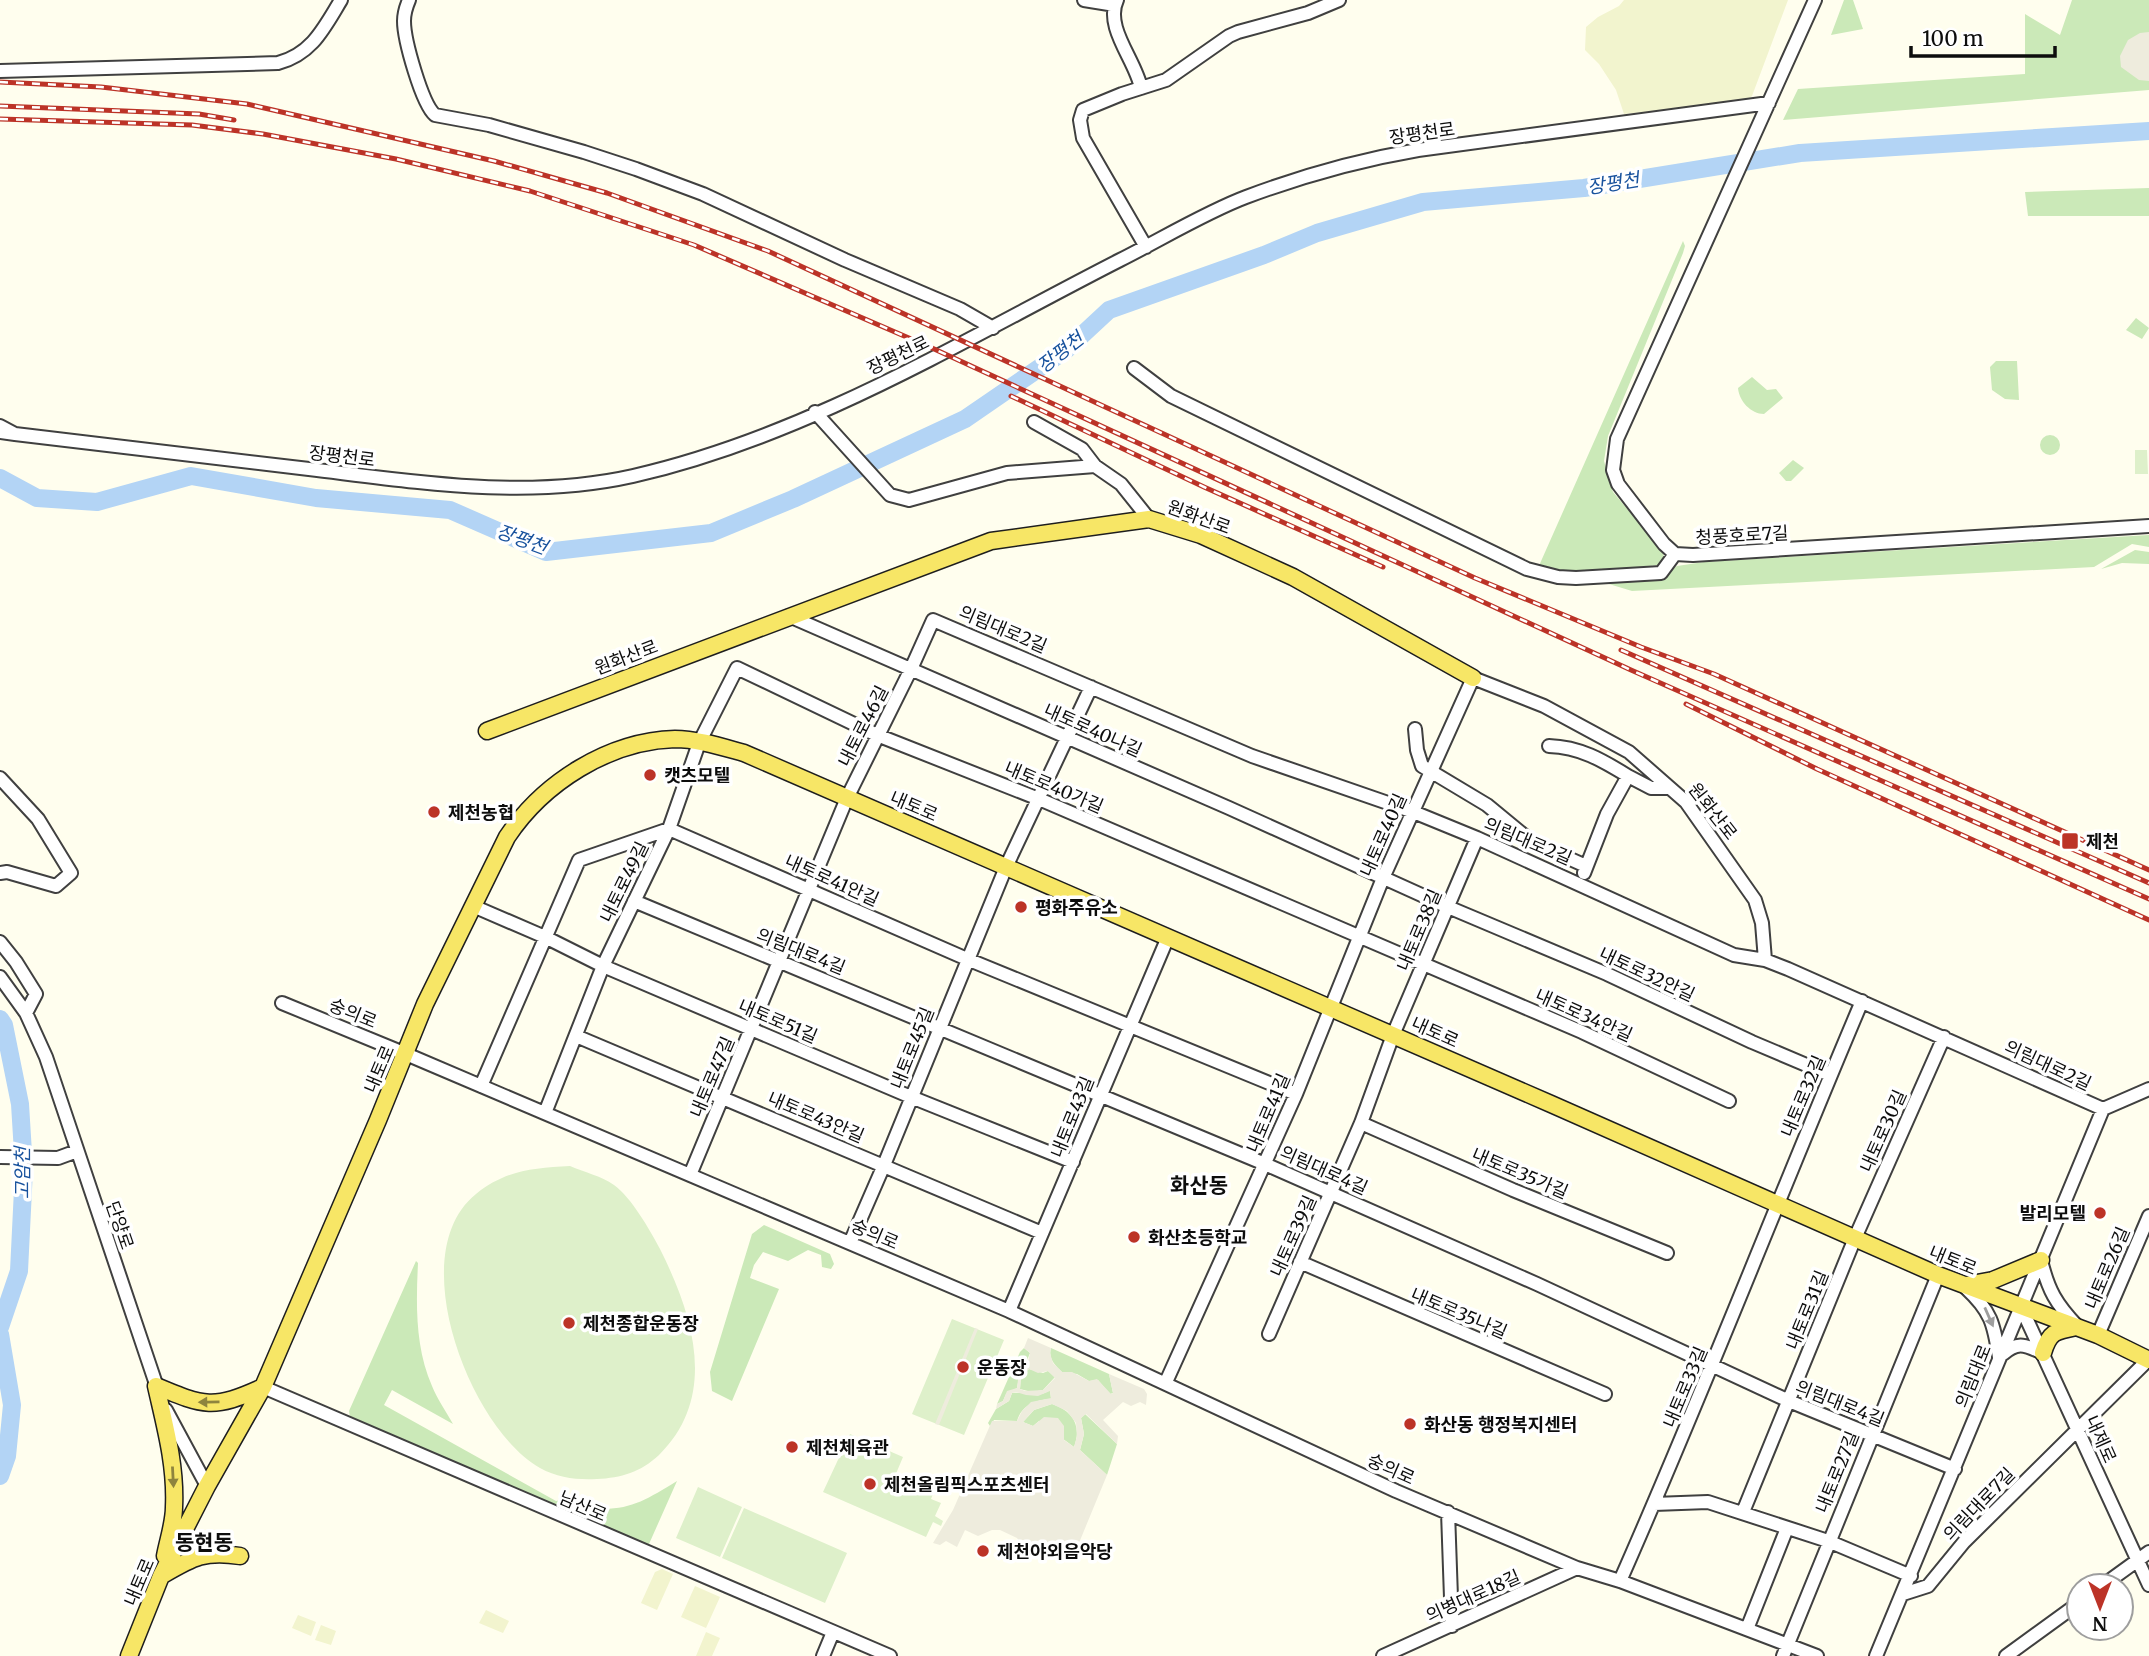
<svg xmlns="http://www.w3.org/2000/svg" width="2149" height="1656" font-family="Merriweather,'Noto Sans KR',serif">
<rect width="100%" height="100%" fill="#fffeee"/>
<path fill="#f2f4ce" d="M1624,0h164l-36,96 -7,6 -121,12 -8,-24 -17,-26 -14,-14 1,-23 12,-10 21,-11z
M662,1569l11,5 -16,36 -16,-7 14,-31z
M695,1586l25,11 -14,31 -25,-11z
M486,1610l23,11 -6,12 -24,-10z
M298,1615l18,7 -5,14 -19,-8z
M321,1625l15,6 -5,14 -16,-5z
M706,1632l14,6 -8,18h-16z"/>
<path fill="#cbe9b8" d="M1844,0h9l10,29 -32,6z
M2072,0h77v90l-366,30 15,-31 227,-15v-60l35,21z
M2149,188v28h-121l-3,-24z
M1683,241l2,5 -2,7 -75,183 -4,25 9,31 51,61 -1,7 -4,5 -94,10 -27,-7z
M2136,318l13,10 -7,11 -16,-9z
M1996,361h21l2,39 -14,-1 -13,-9 -2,-23z
M1752,377l15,13 9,-1 7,9 -19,16c-13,0 -25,-13 -26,-26z
M2040 445a10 10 0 1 1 20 0a10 10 0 1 1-20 0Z
M1793,460l11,8 -13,13h-5l-7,-8z
M2149,535v12l-17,-3 -38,23 -462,24 -33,-10 67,-7 11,-8 27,-4z
M2135,550l14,2v12l-27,-1 -21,6z
M764,1225l66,29 4,10 -3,5 -9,-2 -1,-12 -13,-5 -20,11 -25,-9 -9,13 -4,13 29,11 -47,112 -20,-10 -2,-19 42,-138z
M416,1261l2,2c-2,41 -3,84 14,123 5,13 14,25 21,38l-61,-34 -8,15 172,96c11,-3 22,5 33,7 39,4 55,-7 88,-27l-28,63 -5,1 -294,-128 -1,-6z
M1024,1348l6,5c-5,13 -11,22 -13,35l-11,6 -3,7 -6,3 23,-52z
M1051,1348l58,26 4,19 -3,1 -12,-14 -9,1 -12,-7 -15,-2c-7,-7 -14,-13 -11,-24z
M1029,1369l14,4 5,-2 7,6 -12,13 -11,2 -12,-3 1,-13z
M1050,1390l1,9c-16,1 -29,6 -34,22l-23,-1 -4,6 -2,-3 8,-14 13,-8 3,-8c14,-2 24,7 38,-3z
M1052,1404c21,7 30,22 22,43l-35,-26 -6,5 -10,-4 11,-12z
M1085,1414l32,30 -10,31 -27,-25 4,-16 -3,-16z"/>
<path fill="#def0ca" d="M2135,450h12l1,24h-13z
M570,1166c14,6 31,10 44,19 17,12 36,45 46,64 33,66 59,147 -1,206 -18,17 -38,23 -62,24 -20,1 -39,-1 -57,-11 -70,-39 -138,-215 -64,-274 30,-24 57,-26 94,-28z
M952,1319l52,21 -40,95 -52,-21z
M850,1434l53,23 -8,19 38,18 -2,5 10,4 -6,13 8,5 -2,5 -8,-4 -7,15 -103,-45z
M698,1487l44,20 -22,50 -44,-19z
M744,1508l103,45 -22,50 -103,-45z"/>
<path fill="#eeecdd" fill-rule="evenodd" d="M2149,32v49l-10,-1 -18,-13 -1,-11 8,-16 12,-7z
M975,1328l3,1 -39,96 -4,-1z
M1028,1338l23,10 -1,5 3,10 9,9h10l17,9 8,-2 14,15 2,-1 -4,-19 35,15 3,5 -1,11 -6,-3 -9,4 -8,-4 -20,18 15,16 -1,8 -31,-30 -5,4 3,16 -4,16 27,25 -33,80 -16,-4 -9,4 -2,5 -17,-2 -13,-20 -17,-8h-8l-14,6 -13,-6 -8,17 -11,-6 -6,4 -7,-2 20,-33 39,-89h25l5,-10 9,-9 20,-4 -1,-7 -12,5 -12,-1 -10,-3 -4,1 -3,8 -13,8 1,-5 6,-3 4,-10 10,-3 2,-17 8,-5 3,-13 -6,-5zM1029,1369l9,4 10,-2 7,7 -12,12 -18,1 -5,-2 1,-13zM1052,1404l15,7 9,12 1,13 -3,11 -10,-7v-14l-6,-8 -14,-1 -11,9 -10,-4 11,-12z"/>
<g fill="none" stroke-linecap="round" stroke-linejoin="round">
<path stroke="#b3d4f5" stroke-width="18" d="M0,478l37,20 60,4 94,-26 125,22 134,12 96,42 165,-19 82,-34 172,-80 102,-70 42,-39 155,-55 53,-22 106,-31 161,-14 216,-35 349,-22
M0,1019l4,6 16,79 4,65 -5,102 -19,56
M0,1334l12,71 -5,51 -7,20"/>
<defs>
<path id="minor" d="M409,0c-3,7 -5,13 -5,21 0,19 18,83 31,94l54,10 95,27 52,17 67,25 142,66 115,49 33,19
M1084,0l31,5
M1117,0c-13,27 19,61 24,88
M1815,0l-198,439 -4,31 5,14 46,60 11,10 18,1 456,-29
M0,71l278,-8c34,-9 46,-35 63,-63
M1146,247l-63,-109 -3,-18 3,-10 39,-16 44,-14 63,-44 9,-4 70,-19 31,-13
M1134,368l37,28 356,173 31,8 18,1 85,-5 14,-19
M815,412l75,83 19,5 98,-27 88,-7 26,18 28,35
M1034,422l48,27 13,17
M0,426l15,8 -15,-2
M15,434c98,12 196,24 294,35 108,13 217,31 324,7 175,-40 330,-136 487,-216 40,-20 86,-48 126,-63 56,-21 113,-37 172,-47l351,-47
M789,616l440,192 219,99 159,67 145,68 78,33
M1415,729l2,21 5,16 65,39 45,37 54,24
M1549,746c31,1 53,14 79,30l-21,38 -23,59
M1628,776l23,12h19
M0,778l38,41 33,54 -15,13 -49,-14 -7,1
M634,901l631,263 272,120 252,117 166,68
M473,906l72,31 58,29 308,131 162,65
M0,942l16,20 20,32 -10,19
M0,977l26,36 20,44 113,336
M282,1003l124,51 603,257 387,180 181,77 43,13 197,75
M576,1036l466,197
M481,1086l98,-226 90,-31 298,130 329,135
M2103,1109l46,-20
M545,1113l58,-147 66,-137 30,-86 38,-75 140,67 162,64 543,233 147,69
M1361,1123l152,67 154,63
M0,1157l58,1 19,-7
M690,1175l157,-377 64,-129 22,-49 319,136 159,55 66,27 257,117 31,5 23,9 315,140
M850,1243l34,-78 122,-298 85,-180
M2041,1260c7,30 15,44 37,67
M1300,1262l305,132
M1966,1288c25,23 28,36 33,69
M2021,1307l128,278
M1009,1311l159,-374
M1269,1334l92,-211 32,-88 84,-197
M2098,1335l51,-119
M2003,1354c16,-14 23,-8 40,-1
M1166,1382l130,-288 87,-216 90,-200 71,28 85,46 57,50 69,98 7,23 3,37
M263,1387l627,269
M166,1410l41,76
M1654,1504l54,-2 120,39 83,35
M1448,1512l4,114
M1743,1512l112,-274 89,-201
M1620,1581c85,-192 160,-387 242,-580
M2102,1586l47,-34
M1903,1594l25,-8 36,-44 185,-183
M1747,1629l40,-101
M823,1656l10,-24
M1383,1656l194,-88
M1783,1656l155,-381
M1876,1656l227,-547
M2006,1656l73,-53"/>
<path id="major" d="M487,731l504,-190 158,-22 52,16 92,42 180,101
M1966,1285l27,-5 48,-20
M2043,1353c6,-21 12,-22 33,-26
M156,1386c9,40 20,79 18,121 0,16 -6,33 -9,49
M156,1386c48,20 57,24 107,1
M161,1576c31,-18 43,-26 79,-20
M129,1656l32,-80 46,-90 56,-99 115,-267 47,-116 82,-167c36,-54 101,-96 168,-98 22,0 47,8 69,14l807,351 387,171 160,60 51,25"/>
</defs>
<use href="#minor" stroke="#404040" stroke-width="16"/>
<use href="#major" stroke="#1e1e1e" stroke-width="19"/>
<use href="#minor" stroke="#fff" stroke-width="12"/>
<use href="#major" stroke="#f7e666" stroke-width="16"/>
<defs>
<path id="rail" d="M0,82l101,5 146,17 247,57 113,32 161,58 707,327 166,69 73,27 435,196
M0,106l199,8 35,6
M0,119l192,6 71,9 133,25 134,32 164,54 238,103 699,322 518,229
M1011,396l193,91 179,80
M1621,650l528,233
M1686,704l131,65 332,151"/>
</defs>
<use href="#rail" stroke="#bc3327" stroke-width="5"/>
<use href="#rail" stroke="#fff" stroke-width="2.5" stroke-dasharray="8" stroke-linecap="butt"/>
</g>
<defs><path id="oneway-solid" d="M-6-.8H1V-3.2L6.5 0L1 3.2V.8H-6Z" transform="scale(1.75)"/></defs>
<use fill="#9e9e9e" href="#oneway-solid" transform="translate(1989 1317) rotate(66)"/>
<g fill="#8e843e">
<use href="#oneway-solid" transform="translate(209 1402) rotate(179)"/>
<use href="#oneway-solid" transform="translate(173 1477) rotate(87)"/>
</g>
<g fill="#bc3327" stroke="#fff" stroke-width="2.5">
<circle cx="650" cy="775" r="7"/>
<circle cx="434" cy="812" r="7"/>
<rect x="2061" y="832" width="18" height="18" rx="3.5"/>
<circle cx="1021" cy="907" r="7"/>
<circle cx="2100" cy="1213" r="7"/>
<circle cx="1134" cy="1237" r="7"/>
<circle cx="569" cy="1323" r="7"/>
<circle cx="963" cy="1367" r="7"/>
<circle cx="1410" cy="1424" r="7"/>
<circle cx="792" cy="1447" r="7"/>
<circle cx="870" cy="1484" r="7"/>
<circle cx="983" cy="1551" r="7"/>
</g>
<g text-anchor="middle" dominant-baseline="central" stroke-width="7" stroke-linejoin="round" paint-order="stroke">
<g font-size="18" fill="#0d0d0d" stroke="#fff">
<text transform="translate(1422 133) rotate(-8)">장평천로</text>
<text transform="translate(898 355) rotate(-26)">장평천로</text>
<text transform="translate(342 456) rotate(7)">장평천로</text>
<text transform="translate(1199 517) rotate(20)">원화산로</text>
<text transform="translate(1742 535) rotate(-3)">청풍호로7길</text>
<text transform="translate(1003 629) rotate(23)">의림대로2길</text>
<text transform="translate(626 657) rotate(-21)">원화산로</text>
<text transform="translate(863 726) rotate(-63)">내토로46길</text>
<text transform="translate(1093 730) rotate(24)">내토로40나길</text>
<text transform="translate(1054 787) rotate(23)">내토로40가길</text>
<text transform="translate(914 806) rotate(23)">내토로</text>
<text transform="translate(1713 811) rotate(52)">원화산로</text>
<text transform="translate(1383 835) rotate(-66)">내토로40길</text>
<text transform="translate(1528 841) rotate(23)">의림대로2길</text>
<text transform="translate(832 880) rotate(24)">내토로41안길</text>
<text transform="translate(624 882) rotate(-64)">내토로49길</text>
<text transform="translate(1419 930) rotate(-67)">내토로38길</text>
<text transform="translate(801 951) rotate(22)">의림대로4길</text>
<text transform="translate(1647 974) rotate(25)">내토로32안길</text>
<text transform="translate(353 1013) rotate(22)">숭의로</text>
<text transform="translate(1584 1015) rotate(24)">내토로34안길</text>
<text transform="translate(778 1021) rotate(23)">내토로51길</text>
<text transform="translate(1435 1032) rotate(24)">내토로</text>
<text transform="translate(912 1048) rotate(-68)">내토로45길</text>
<text transform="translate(2048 1065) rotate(25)">의림대로2길</text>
<text transform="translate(379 1069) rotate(-67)">내토로</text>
<text transform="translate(712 1077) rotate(-67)">내토로47길</text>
<text transform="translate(1803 1096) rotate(-67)">내토로32길</text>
<text transform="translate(1268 1113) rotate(-67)">내토로41길</text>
<text transform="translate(816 1117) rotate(23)">내토로43안길</text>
<text transform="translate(1072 1117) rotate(-68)">내토로43길</text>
<text transform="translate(1883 1131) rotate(-66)">내토로30길</text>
<text transform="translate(1324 1170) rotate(24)">의림대로4길</text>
<text transform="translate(1520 1173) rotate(23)">내토로35가길</text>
<text transform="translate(120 1225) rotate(71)">단양로</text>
<text transform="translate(875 1234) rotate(23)">숭의로</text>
<text transform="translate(1293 1236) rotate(-66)">내토로39길</text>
<text transform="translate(1953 1260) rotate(22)">내토로</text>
<text transform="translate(2107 1268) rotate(-67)">내토로26길</text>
<text transform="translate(1807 1310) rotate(-68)">내토로31길</text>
<text transform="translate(1459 1313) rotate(23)">내토로35나길</text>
<text transform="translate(1973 1376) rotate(-68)">의림대로</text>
<text transform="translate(1685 1387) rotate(-67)">내토로33길</text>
<text transform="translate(1840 1403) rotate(22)">의림대로4길</text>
<text transform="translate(2101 1439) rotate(66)">내제로</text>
<text transform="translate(1391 1469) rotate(24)">숭의로</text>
<text transform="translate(1837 1472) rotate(-68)">내토로27길</text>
<text transform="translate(1979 1504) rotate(-46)">의림대로7길</text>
<text transform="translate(583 1506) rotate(23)">남산로</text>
<text transform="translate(139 1582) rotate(-67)">내토로</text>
<text transform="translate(1473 1596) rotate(-24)">의병대로18길</text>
</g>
<g font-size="18" font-weight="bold" fill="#0d0d0d" stroke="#fff" text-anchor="start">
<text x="664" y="775">캣츠모텔</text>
<text x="448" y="812">제천농협</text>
<text x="2086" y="841">제천</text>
<text x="1035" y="907">평화주유소</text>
<text x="2086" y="1213" text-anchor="end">발리모텔</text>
<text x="1148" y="1237">화산초등학교</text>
<text x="583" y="1323">제천종합운동장</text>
<text x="977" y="1367">운동장</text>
<text x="1424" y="1424">화산동 행정복지센터</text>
<text x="806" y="1447">제천체육관</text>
<text x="884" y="1484">제천올림픽스포츠센터</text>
<text x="997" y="1551">제천야외음악당</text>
</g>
<g font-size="19" font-style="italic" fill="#18529d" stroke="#fff">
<text transform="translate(1613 183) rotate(-9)">장평천</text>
<text transform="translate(1060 352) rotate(-38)">장평천</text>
<text transform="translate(522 539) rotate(20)">장평천</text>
<text transform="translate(22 1173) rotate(-90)">고암천</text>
</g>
<g font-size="21" font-weight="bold" fill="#0d0d0d" stroke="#fff">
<text x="1199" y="1185">화산동</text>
<text x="204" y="1542">동현동</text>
</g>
</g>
<g transform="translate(2100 1607) rotate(180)"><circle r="33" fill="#ffffff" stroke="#9e9e9e" stroke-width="2"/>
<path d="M0-5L12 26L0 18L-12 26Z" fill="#bc3327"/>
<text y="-10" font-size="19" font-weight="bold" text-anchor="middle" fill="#0d0d0d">N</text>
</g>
<path d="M1911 46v10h144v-10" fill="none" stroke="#0d0d0d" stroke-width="3.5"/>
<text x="1922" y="46" font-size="21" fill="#0d0d0d" stroke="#ffffff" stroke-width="5" paint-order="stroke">100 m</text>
</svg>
